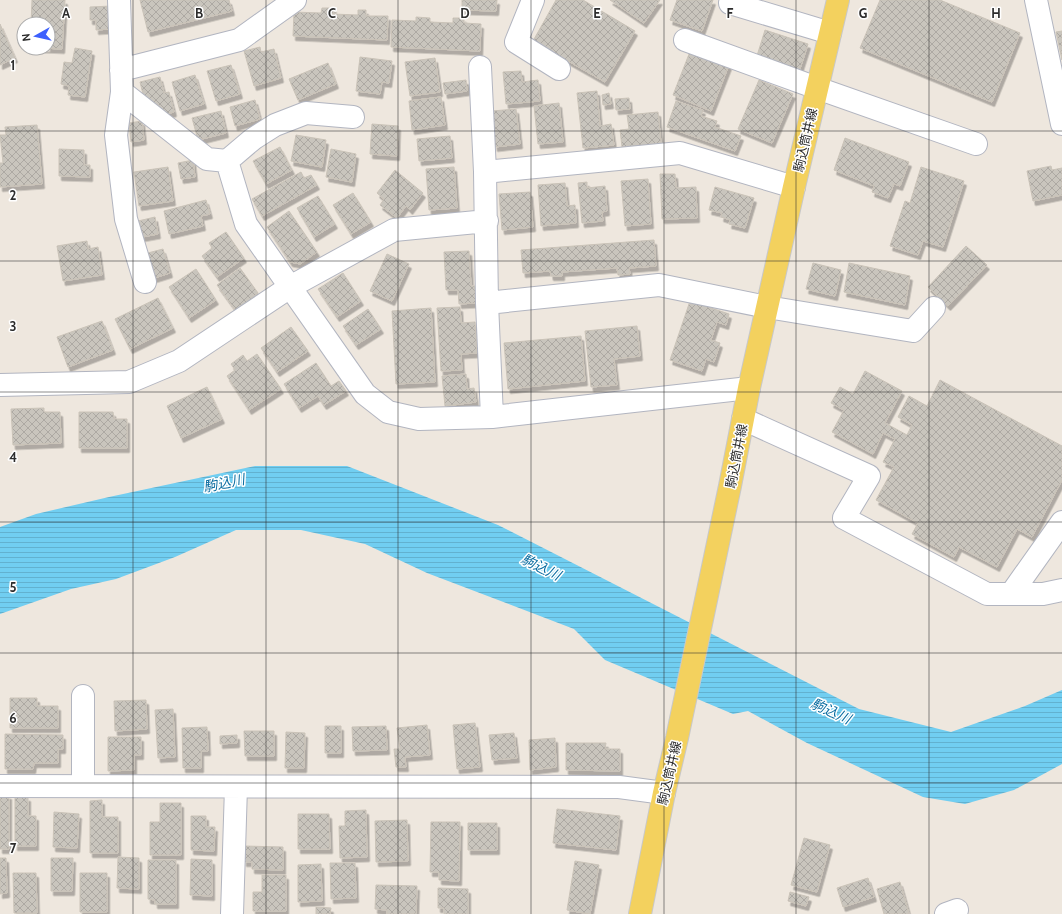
<svg xmlns="http://www.w3.org/2000/svg" width="1062" height="914" font-family="Cabin,'Noto Sans JP',sans-serif">
<defs>
<pattern id="water-rules" width="6" height="5" patternUnits="userSpaceOnUse"><rect width="6" height="5" fill="#71cef1"/><path d="M0 2.5h6" fill="none" stroke="#62b1cf"/></pattern>
<pattern id="building-cross-hatch" width="8" height="8" patternUnits="userSpaceOnUse"><rect width="8" height="8" fill="#c9c5bd"/><path d="M0 0l8 8M0 8l8-8" fill="none" stroke="#ada9a3"/></pattern>
<filter id="shadow"><feDropShadow dx="2.5" dy="4.5" stdDeviation="0" flood-color="#0004"/></filter>
</defs>
<rect width="100%" height="100%" fill="#eee7de"/>
<path fill="url(#water-rules)" d="M255,466h92l151,59 361,184 92,23 74,-26 37,-16v74l-48,26 -49,14 -42,-7 -116,-54 -59,-32 -15,3 -128,-54 -31,-31 -147,-56 -62,-29 -64,-14h-65l-61,27 -59,22 -45,10 -71,25v-87l36,-13 73,-17z"/>
<path fill="url(#building-cross-hatch)" stroke="#cac3b8" filter="url(#shadow)" d="M32,0h33l-3,49 -20,-1h6v-24h-17z
M140,0h89l3,11 -84,21z
M462,0h35l-1,11 -34,-1z
M556,0h27l52,31 -30,51 -72,-41z
M610,0h50l-16,23z
M677,0h36l-11,31 -32,-11z
M880,0h60l80,33 -28,69 -132,-54z
M111,6v23l-15,1v-10h-6v-13z
M322,8h12l-1,6 25,1v-5h8v6h22l-1,24 -94,-4 1,-24 27,1z
M416,17l14,1v4l23,1v-5h11v5l17,1 -1,27 -89,-4 1,-27 24,1z
M0,24l15,34 -15,7z
M765,30l43,14 -9,28 -43,-13z
M1062,31v29l-6,-28z
M260,47l1,5 13,-3 7,29 -27,8 -10,-35z
M75,48l17,3 -7,46 -17,-2 1,-9 -8,-2 3,-22 8,1z
M691,49l38,16 -18,46 -38,-16z
M360,57l32,4 -3,22 -7,-1 -2,12 -24,-3z
M435,58l5,34 -30,4 -5,-34z
M328,63l8,21 -38,16 -9,-21z
M231,65l9,29 -24,7 -9,-30z
M521,71l1,11 16,-2 2,21 -34,3 -3,-32z
M195,75l9,29 -24,7 -8,-29z
M160,77l4,16 5,-1 5,20 -12,3 -3,-10 -9,2 -5,-5 -5,-20z
M466,80l1,11 -22,3 -2,-11z
M759,80l34,14 -21,49 -34,-14z
M597,91l3,35 11,-2 3,21 -31,3 -6,-55z
M609,93l2,11 -8,1 -1,-10z
M441,97l4,28 -33,5 -3,-29z
M629,98l1,11 -14,1 -1,-11z
M255,100l5,19 -25,7 -5,-19z
M676,101l27,9 -2,6 16,5 -2,6 26,9 -6,15 -68,-24z
M559,103l4,39 -25,2 -4,-38z
M516,109l4,35 -25,3 -3,-36z
M221,111l5,22 -28,7 -6,-22z
M658,112l3,31 -39,4 -2,-17 9,-1 -2,-14z
M142,121l2,19 -13,2 -2,-19z
M372,124l26,2 -1,30 -27,-2z
M37,125l5,59 -42,3v-24h3l-3,-28h6l-1,-8z
M296,135l30,5 -4,27 -31,-6z
M450,136l2,22 -33,3 -2,-22z
M845,138l64,24 -9,24 -6,-2 -6,14 -16,-6 2,-6 -40,-16z
M280,147l12,23 -26,14 -13,-23z
M59,149l25,1v15h6v12l-31,-1z
M331,149l25,5 -4,28 -26,-5z
M193,160l2,17 -14,2 -3,-16z
M1051,166l1,4 10,-2v27l-29,6 -6,-30z
M168,167l5,34 -34,5 -5,-34z
M454,167l3,41 -28,2 -3,-41z
M921,167l43,14 -21,66 -20,-6 -5,14 -28,-9 15,-45 5,2z
M395,170l28,23 -13,17 -4,-4 -9,12 -17,-13 4,-6 -7,-6z
M301,172l3,6 7,-3 6,10 -55,31 -10,-17z
M660,174h15l1,14 20,-1 1,31 -35,1z
M648,179l3,45 -26,2 -4,-45z
M587,182v6l18,-2 2,25 -5,1 1,9 -21,2 -4,-40z
M565,183l2,23 8,-1 1,18 -35,3 -3,-41z
M715,187l39,11 -9,30 -16,-4 1,-4 -9,-3 1,-4 -13,-3z
M530,192l3,35 -31,3 -3,-36z
M353,193l18,29 -20,12 -18,-29z
M318,196l17,28 -21,13 -17,-29z
M206,200l4,14 -9,2 2,10 -34,8 -5,-23z
M289,211l28,41 -17,12 -10,-2 -23,-35z
M155,217l3,17 -16,3 -4,-16z
M226,232l18,26 -27,19 -15,-21 10,-8 -3,-5z
M654,240l2,26 -27,2 1,6 -12,1 -1,-7 -55,4v4h-11l-1,-5 -27,2 -2,-23z
M87,241l1,8 10,-2 4,28 -39,6 -6,-35z
M966,246l21,19 -39,41 -20,-19z
M163,249l7,24 -19,6 -7,-25z
M469,251l2,35h4l1,17 -17,1 -1,-14h-12l-2,-38z
M387,254l22,10 -17,37 -22,-10z
M813,263l28,7 -6,26 -29,-7z
M849,263l61,13 -5,29 -61,-13z
M240,268l18,25 -22,18 -19,-26z
M196,269l20,31 -27,18 -20,-31z
M343,273l18,28 -24,16 -19,-28z
M158,298l15,30 -43,21 -15,-30z
M690,301l39,13 -3,11 -9,-3 -6,18 9,3 -6,19 -8,-3 -4,12 -32,-11z
M460,307l1,16 14,-1 2,31 -16,1 1,16 -21,1 -4,-63z
M431,308l4,74 -39,2 -4,-73z
M368,309l13,20 -25,16 -13,-19z
M102,321l11,29 -45,17 -11,-30z
M637,326l3,30 -26,3 3,26 -26,2 -6,-56z
M291,327l17,24 -31,21 -16,-24z
M581,336l4,45 -77,8 -4,-46z
M257,354l24,35 -32,21 -22,-34 8,-6 -4,-6 12,-9 4,6z
M316,363l15,23 8,-5 7,10 -22,14 -6,-9 -19,12 -15,-24z
M865,371l37,20 -17,32 22,12 5,-10 -14,-8 11,-21 18,10 13,-26 122,66v34l-30,57 -15,-8 -20,38 -38,-20 -5,10 -42,-23 6,-11 -42,-23 18,-33 -11,-5 12,-23 -12,-6 -10,21 -41,-22 12,-22 -13,-7 9,-16 13,7z
M466,374l1,15 7,-1 2,14 -31,4 -3,-30z
M207,387l15,32 -41,19 -14,-32z
M44,408v4h16l1,31 -48,2 -2,-36z
M79,412h34l1,7h13v29h-48z
M10,698h27v8h21v22h-48z
M146,700l1,29 -32,2 -1,-30z
M173,709l2,48 -17,1 -3,-48z
M475,723l5,44 -23,2 -4,-44z
M427,725l3,30 -25,2 1,10h-10l-2,-18h6l-3,-21z
M325,726h16v27h-16z
M386,726l1,24 -34,1 -1,-24z
M207,727l1,24h-7v17h-18l-1,-40z
M244,731h30v25h-29z
M286,732l19,1 -1,35h-19z
M514,733l3,25 -25,2 -3,-25z
M5,734l58,1v14h-5v14h-24l-1,6h-28z
M237,735v8l-17,1v-8z
M108,737h33v18h-7v15l-26,1z
M555,738l1,29 -26,3 -1,-30z
M566,743h40l-1,6h15v22l-54,-1z
M0,795h9v54h-9z
M15,797h13v19h8v30h-21z
M102,800v17h16v36h-28v-52z
M160,803h21v52h-31v-33h10z
M557,809l63,7 -4,34 -63,-7z
M366,810l1,47 -27,1 -1,-32h6v-15z
M54,812l25,2 -2,34 -24,-1z
M298,814h31l1,35h-32z
M191,816h15v11h9l-1,24 -23,-1z
M407,820l1,41 -32,1 -1,-41z
M431,822h29l-1,59 -20,-1v-8h-9z
M468,823h29v27h-29z
M804,838l26,7 -13,47 -26,-7z
M244,846l39,1v23l-31,-1v-7h-8z
M118,857l21,1v31l-22,-1z
M0,858h6l1,35 -7,1z
M51,858h22l-1,33h-21z
M191,859l21,1v36l-22,-1z
M148,860h28v44h-21v-4l-7,-1z
M575,861l24,4 -9,49 -23,-4z
M330,863h25l1,35 -25,1z
M321,864l1,37 -24,1v-37z
M13,873h23l1,40h-23z
M80,873h27v39h-27z
M262,875h24v36h-33v-19h9z
M868,878l6,19 -31,10 -6,-19z
M900,882l9,32h-25l-7,-25z
M376,885l41,1 -1,28h-29v-4l-12,-1z
M438,888l30,1v25h-24v-6h-6z
M790,892l19,5 -3,9 -18,-5z
M316,907l15,1 -1,6h-14z"/>
<g fill="none" stroke-linecap="round" stroke-linejoin="round">
<defs>
<path id="minor" d="M119,0l3,92 -6,43 10,84 19,63
M533,0l-17,42 43,27
M1036,0l26,124
M730,3l100,30
M685,40l132,48 159,56
M480,67l5,105 2,131 5,114
M121,70l118,-30 56,-40
M122,92l85,67 20,2
M353,117l-47,-4 -31,12 -22,14 -26,22 19,63 119,170 23,18 31,7 73,-2 257,-29
M485,172l195,-19 114,34
M487,303l172,-18 108,22 146,24 21,-23
M0,385l129,-3 50,-21 111,-74 104,-57 93,-9
M743,419l126,57 -25,42 143,76h56l19,-4
M1011,594l51,-72
M0,786l619,1 45,6
M83,786v-90
M232,914l4,-127
M946,914l11,-4"/>
<path id="major" d="M640,914l24,-121 13,-55 53,-252 19,-98 45,-201 44,-187"/>
</defs>
<use href="#minor" stroke="#b2b5c0" stroke-width="24"/>
<use href="#major" stroke="#c8c8c8" stroke-width="24"/>
<use href="#minor" stroke="#fff" stroke-width="22"/>
<use href="#major" stroke="#f3d15e" stroke-width="22"/>
</g>
<path fill="none" stroke="#2c2c2c" stroke-width="1" stroke-opacity="0.55" d="M133,0v914M266,0v914M398,0v914M531,0v914M664,0v914M796,0v914M929,0v914M0,131h1062M0,261h1062M0,392h1062M0,522h1062M0,653h1062M0,783h1062"/>
<g text-anchor="middle" dominant-baseline="central" stroke-width="3" stroke-linejoin="round" paint-order="stroke">
<g font-size="13" fill="#2c2c2c" stroke="#fff">
<text transform="translate(805 140) rotate(-77)">駒込筒井線</text>
<text transform="translate(736 456) rotate(-79)">駒込筒井線</text>
<text transform="translate(669 773) rotate(-77)">駒込筒井線</text>
</g>
<g font-size="14" font-style="italic" fill="#0b6da1" stroke="#fff">
<text transform="translate(224 483) rotate(-11)">駒込川</text>
<text transform="translate(541 567) rotate(26)">駒込川</text>
<text transform="translate(831 711) rotate(24)">駒込川</text>
</g>
</g>
<g font-size="13" text-anchor="middle" font-weight="bold" fill="#2c2c2c" stroke="#fff" stroke-width="3" stroke-linejoin="round" paint-order="stroke">
<text x="66" y="18">A</text>
<text x="199" y="18">B</text>
<text x="332" y="18">C</text>
<text x="465" y="18">D</text>
<text x="597" y="18">E</text>
<text x="730" y="18">F</text>
<text x="863" y="18">G</text>
<text x="996" y="18">H</text>
<text x="13" y="70">1</text>
<text x="13" y="200">2</text>
<text x="13" y="331">3</text>
<text x="13" y="462">4</text>
<text x="13" y="592">5</text>
<text x="13" y="723">6</text>
<text x="13" y="853">7</text>
</g>
<g transform="translate(36 36) rotate(262)"><circle r="19" fill="#ffffff" stroke="#ababab"/>
<path d="M0-3L7 15L0 10L-7 15Z" fill="#3d60fd"/>
<text y="-6" font-size="11" font-weight="bold" text-anchor="middle" fill="#2c2c2c">N</text>
</g>
</svg>
